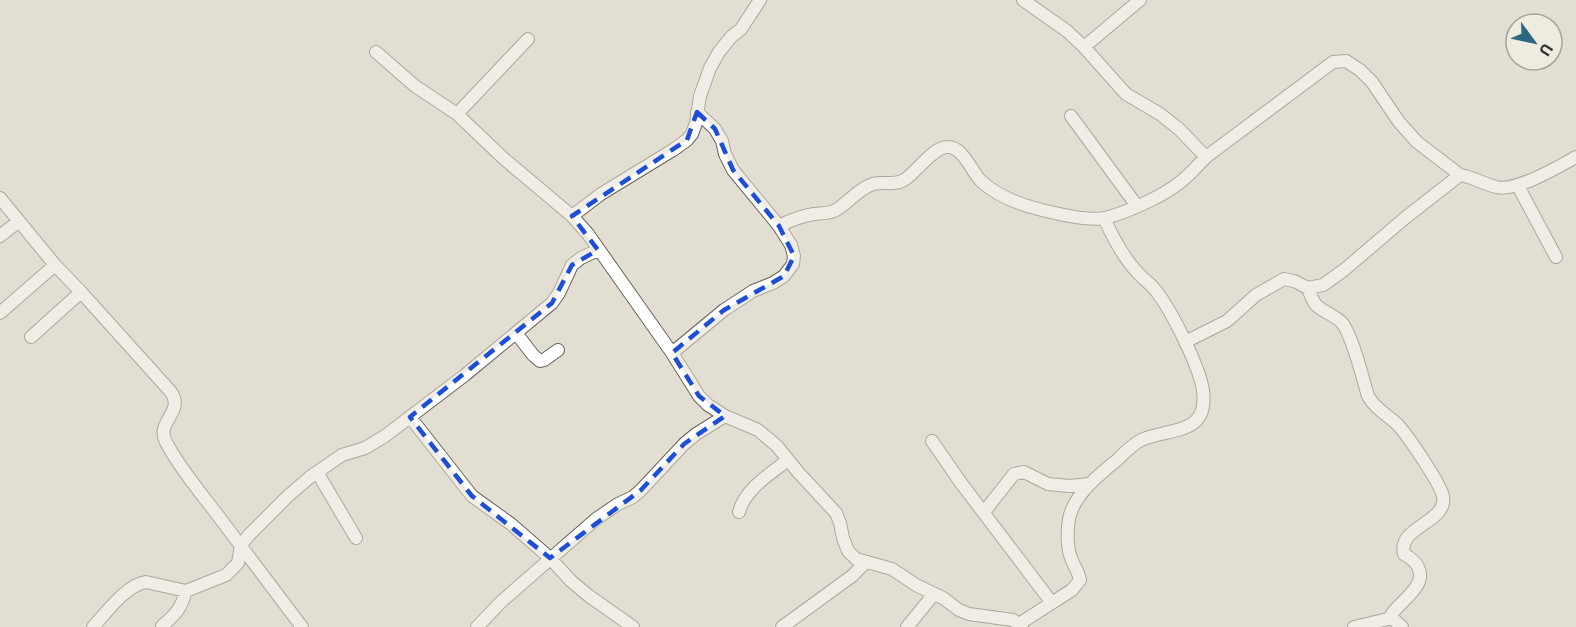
<svg xmlns="http://www.w3.org/2000/svg" width="1576" height="627" font-family="'Exo 2',sans-serif">
<rect width="100%" height="100%" fill="#e3ded2"/>
<g fill="none" stroke-linecap="round" stroke-linejoin="round">
<defs>
<path id="minor" d="M1084,47l56,-47
M376,52l39,34 42,28 45,43 70,59 16,18 84,119 27,43 9,9 17,11 33,14 19,16 21,26 38,41 4,10 3,15 5,13 8,8 36,10 24,16 27,13 16,12 10,4 44,6 9,7
M457,114l71,-75
M1071,116l66,90
M1206,157l127,-95 13,-1 14,9 12,12 27,40 18,20 43,33
M1518,186l38,71
M0,198l55,67 26,27 90,100c14,20 -16,30 -5,50 12,24 34,50 50,71 29,38 57,76 86,114
M572,216l29,-22 72,-44 14,-10 5,-6 4,-11 4,-27 10,-28 9,-16 12,-15 10,-8 19,-29
M779,226c12,-6 22,-10 35,-12 7,-1 15,0 22,-4 13,-8 22,-21 37,-26 11,-3 21,2 31,-4 12,-7 29,-33 43,-33 16,-1 24,24 34,34 16,15 40,24 61,29 16,4 48,11 63,8 21,-5 58,-22 74,-35 10,-7 18,-17 27,-26l-27,-28 -19,-15 -34,-20 -42,-47 -17,-16 -44,-31
M0,236l19,-15
M1308,288c2,6 4,12 8,17 8,8 20,10 27,19 11,17 19,52 25,72 7,13 20,19 30,29 10,11 42,58 45,71 5,27 -46,30 -39,58 5,3 12,8 14,13 10,19 -18,34 -26,47v4l10,9
M0,313l55,-48
M516,333l17,22 7,6 4,-1 14,-10
M31,337l50,-45
M1185,342l42,-21 29,-26 28,-16 10,2 14,7 15,-3 21,-15 61,-52 55,-43c13,2 24,9 36,12 20,5 62,-20 80,-30
M672,353l52,-43 29,-19 20,-8 11,-7 9,-12 1,-8 -3,-11 -12,-19 -46,-56 -8,-16 -3,-13 -7,-12 -18,-17
M410,417l62,79 39,28 39,34 21,23 18,15 44,31
M932,441l29,42 91,120
M317,472l39,66
M739,512c6,-23 31,-38 49,-52
M984,512l30,-38 10,-2 24,12 21,2 21,-2
M1019,624l53,-34 8,-10c-2,-10 -7,-15 -10,-25 -3,-10 -3,-25 -1,-36 5,-25 29,-43 48,-59 7,-7 15,-15 24,-20 28,-13 68,-3 62,-50 -4,-24 -31,-79 -47,-99 -5,-7 -13,-12 -19,-19 -14,-15 -24,-34 -33,-54
M162,626c14,-12 19,-17 24,-35
M93,627c13,-14 33,-42 53,-45l40,9 40,-16 12,-12 3,-18 8,-10 39,-39 22,-19 32,-22 23,-7 20,-12 80,-61 87,-72 7,-10 13,-28 9,-7 17,-8
M477,627l25,-26 94,-82 22,-15 15,-7 8,-7 43,-46 12,-10 29,-18
M782,627l70,-51 14,-14
M907,627l27,-33
M1354,627l38,-9"/>
</defs>
<use href="#minor" stroke="#69645a" stroke-width="14"/>
<use href="#minor" stroke="#fff" stroke-width="12"/>
</g>
<path d="M0 0H1576V627H0ZM697,112l18,17 18,41 46,56 15,30 -10,20 -60,34 -52,43 27,43 26,20 -41,28 -43,46 -91,68 -78,-62 -62,-79 142,-114 20,-38 26,-15 -26,-34 115,-76z" fill="#e3ded2" fill-opacity=".55" fill-rule="evenodd"/>
<path fill="none" stroke="#1d4ed8" stroke-width="4.5" stroke-dasharray="12 8" stroke-linejoin="round" d="M697,112l18,17 18,41 46,56 15,30 -10,20 -60,34 -52,43 27,43 26,20 -41,28 -43,46 -91,68 -78,-62 -62,-79 142,-114 20,-38 26,-15 -26,-34 115,-76z"/>
<g transform="translate(1534 42) rotate(123)"><circle r="28" fill="#f0ebdf" stroke="#a6a299" stroke-width="1.5"/>
<path d="M0-4.5L10 22L0 15L-10 22Z" fill="#2b677f"/>
<text y="-9" font-size="16" font-weight="bold" text-anchor="middle" fill="#373531">U</text>
</g>
</svg>
